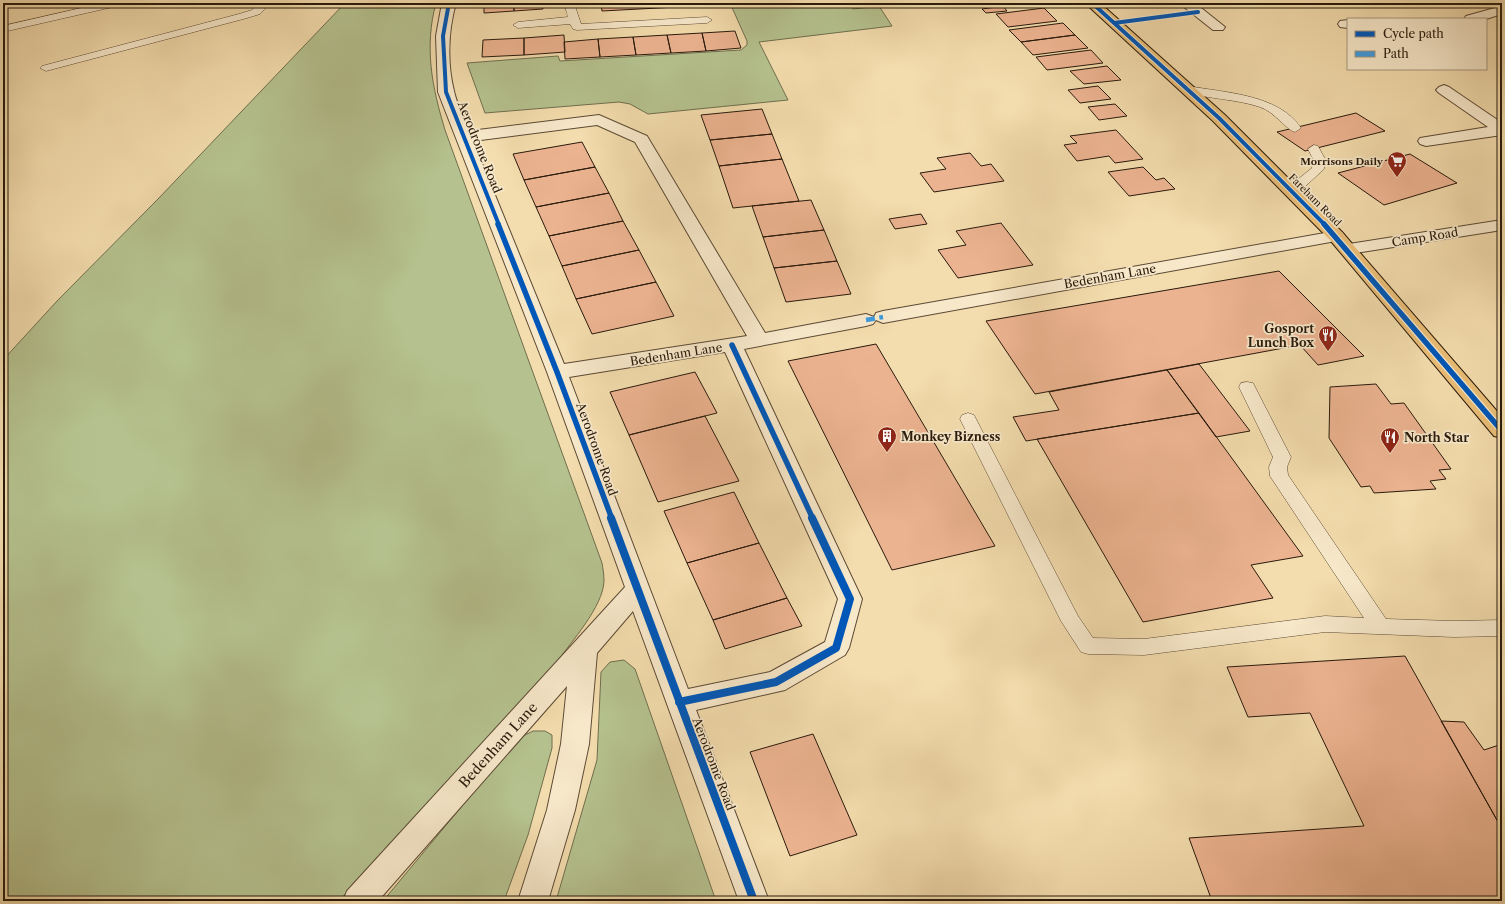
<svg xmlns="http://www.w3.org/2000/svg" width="1505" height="904" font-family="'Libre Caslon Text',serif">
<rect width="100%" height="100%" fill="#f3dcad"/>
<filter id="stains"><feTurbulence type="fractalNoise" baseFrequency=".005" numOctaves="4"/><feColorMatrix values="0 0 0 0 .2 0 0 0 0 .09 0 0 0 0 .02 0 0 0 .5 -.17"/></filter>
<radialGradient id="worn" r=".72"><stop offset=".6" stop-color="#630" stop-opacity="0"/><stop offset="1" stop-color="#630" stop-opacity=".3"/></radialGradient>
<path fill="#b5c28f" stroke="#6f6e4e" d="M345,3h91c-12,44 -4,84 9,127l157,433c1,6 2,12 2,18 -1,26 -33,61 -48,82l-217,238h-336v-541l54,-59 101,-102z
M730,3h118l5,6 26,-3 13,20 -133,16 29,58 -140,14 -18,-10 -11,-2 -134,11 -18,-50 91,-7 2,5 181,-11 6,-5v-4z
M624,660l11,9 81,232h-160l41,-141 4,-88 9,-10z
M533,731h12l7,4v13l-24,87 -24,66h-121l129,-155 9,-9z"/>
<path fill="#ecb390" stroke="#291a0c" d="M484,3h30v8l-30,2z
M514,3h29v6l-29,2z
M601,3h93l1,3 -93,5z
M1003,3h43l-39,4z
M1003,6l4,5 -21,2 -4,-4z
M1044,8l13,13 -49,6 -12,-13z
M1063,23l12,12 -54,7 -12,-12z
M735,31l6,17 -35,3 -4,-18z
M702,33l4,18 -35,2 -4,-18z
M564,35l1,17 -41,3v-17z
M667,35l4,18 -35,2 -3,-18z
M1075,35l13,13 -55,7 -12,-13z
M633,37l3,18 -36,2 -2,-18z
M524,38v17l-42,2 1,-17z
M598,39l2,18 -35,2 -1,-17z
M1091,50l12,13 -56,7 -11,-13z
M1107,66l14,14 -37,4 -14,-13z
M1098,86l13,13 -31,4 -12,-13z
M1115,104l12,12 -28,4 -11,-13z
M762,109l10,25 -62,6 -9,-25z
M1356,113l29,18 -80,20 -28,-19z
M1116,130l27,29 -28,4 -6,-7 -32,5 -13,-16 13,-2 -7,-7z
M772,134l10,25 -63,7 -9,-26z
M582,142l13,25 -71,13 -11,-26z
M970,153l11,13 10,-2 13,17 -70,11 -14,-19 26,-4 -9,-11z
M1410,154l47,29 -73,22 -46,-32z
M782,159l17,42 -66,7 -14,-42z
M595,167l14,26 -73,14 -12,-27z
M1143,167l13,13 8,-2 11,11 -46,7 -21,-24z
M609,193l14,28 -74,15 -13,-29z
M811,200l13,30 -61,7 -11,-31z
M921,214l6,10 -32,5 -6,-10z
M623,221l16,29 -77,16 -13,-30z
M1001,223l32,42 -75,13 -20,-28 28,-5 -10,-14z
M824,230l13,31 -63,7 -11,-31z
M639,250l17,32 -80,17 -14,-33z
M837,261l14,33 -65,8 -12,-34z
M1279,271l85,85 -46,9 -18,-20 -265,49 -49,-73z
M656,282l18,34 -82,18 -16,-35z
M876,344l119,202 -103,24 -104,-209z
M1199,364l51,67 -34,6 -49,-67z
M1167,370l32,43 -173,28 -13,-24 46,-7 -10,-18z
M695,372l22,41 -88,22 -19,-43z
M1376,384l15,20 13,-1 47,66 -12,1 7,9 -16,2 6,8 -62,4 -4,-7 -9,1 -32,-49 1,-51z
M1199,413l104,143 -52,9 22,33 -130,24 -106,-183z
M705,416l34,65 -81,21 -29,-67z
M734,492l25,51 -72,20 -23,-52z
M759,543l28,55 -74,22 -26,-57z
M787,598l15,28 -77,23 -12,-29z
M1405,656l97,173v72h-290l-23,-63 175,-12 -54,-113 -62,4 -21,-50z
M1441,721l23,1 20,28 18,-6v85z
M813,734l44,101 -67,21 -40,-104z"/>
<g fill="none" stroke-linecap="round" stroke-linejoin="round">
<defs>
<path id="lane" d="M103,3h19l-5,3 -114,26v-6z
M259,3h11l-10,11 -13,4 -201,53 -6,-3 2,-2 197,-52 13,-4z
M564,3h10l7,21 126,-7 5,3 -5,3 -130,7 -4,-1 -3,-5 -52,4 -5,-3 5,-3 50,-5z
M1188,86c38,7 90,8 113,42l-6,4c-10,-3 -20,-20 -35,-25 -24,-8 -51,-8 -76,-15l-2,-2 2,-2z
M1314,145l4,1 7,13 -1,10 -27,25h-10l-2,-3 2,-3 25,-20 1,-9 -5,-10z
M1247,382l6,1 2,4 36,70 -4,10 1,8 98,144 68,2 48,-1v16l-48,1 -129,-5 -181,23 -56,-1 -7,-2 -20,-31 -101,-202 2,-4 6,-2 6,2 2,4 102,197 15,22 51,1 181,-23 39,2 -94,-142 -1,-9 4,-10 -34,-70 2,-4z"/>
<path id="street" d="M442,3h14c-8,28 -9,60 -2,88 3,14 10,28 16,40l129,-16 48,21 118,197 101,-19 8,3 2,-4 7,-2 453,-80 6,1 3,4 -3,4 -6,1 -453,82 -7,-3 -3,4 -7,2 -122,23 118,250 -13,49 -4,7 -60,35 -89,20 73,191h-30l-106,-290 -36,42 -8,91 -14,66 -27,91h-30l29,-91 14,-66 6,-58 -189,215h-35l4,-10 278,-304 -78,-215 -109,-280 -2,-56zM597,125l38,17 112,194 -183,28 -91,-223zM725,352l113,247 -13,43 -55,30 -82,17 -119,-312z
M1179,3h16l30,24 -2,3h-10z
M1502,6v8l-16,5h-22l2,-3z
M1348,20v8l-8,-1 -2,-3 2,-3z
M1444,85l5,2 53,36v12l-76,11 -6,-2 -2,-3 2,-3 68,-11 -49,-34 -3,-3 3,-3z
M1502,220v10l-153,24 -6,-1 -3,-4 3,-4 6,-1z"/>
<path id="primary" d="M1085,3h15l125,112 117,117 160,185v21l-8,-2 -164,-196 -117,-119z"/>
</defs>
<use href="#lane" stroke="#5c4a34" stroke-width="1"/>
<use href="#street" stroke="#5c4a34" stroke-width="2"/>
<use href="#primary" stroke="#291a0c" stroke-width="2"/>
<use href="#lane" fill="#f7e8ca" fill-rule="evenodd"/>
<use href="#street" fill="#f7e8ca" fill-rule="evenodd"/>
<use href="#primary" fill="#eabe76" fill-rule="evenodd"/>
<path stroke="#3d9bde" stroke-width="4.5" stroke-dasharray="9 4.5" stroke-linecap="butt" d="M866,320l17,-3"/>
<defs>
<path id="cycleway-far2" d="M449,3l-6,33 3,56 53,133
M1092,3l127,115 106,107
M1114,23l84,-11"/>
<path id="cycleway-far1" d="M498,224l59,148 55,147
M1324,224l178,207
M732,345l81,174"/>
<path id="cycleway" d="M611,518l143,383
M679,702l97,-20 60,-34 14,-49 -38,-81"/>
</defs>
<use href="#cycleway-far2" stroke="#f7e8ca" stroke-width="6"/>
<use href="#cycleway-far1" stroke="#f7e8ca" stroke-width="8"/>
<use href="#cycleway" stroke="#f7e8ca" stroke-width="10"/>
<use href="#cycleway-far2" stroke="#0057b8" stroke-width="4"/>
<use href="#cycleway-far1" stroke="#0057b8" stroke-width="5.5"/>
<use href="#cycleway" stroke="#0057b8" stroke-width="8"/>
</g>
<defs>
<symbol id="supermarket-pin" viewBox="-11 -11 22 30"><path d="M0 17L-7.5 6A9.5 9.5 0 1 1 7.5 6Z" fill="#8f2418" stroke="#f7e8ca"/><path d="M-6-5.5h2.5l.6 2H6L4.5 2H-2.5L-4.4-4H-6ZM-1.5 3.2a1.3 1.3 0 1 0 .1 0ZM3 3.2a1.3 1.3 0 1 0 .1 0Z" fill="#fff"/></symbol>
<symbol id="restaurant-pin" viewBox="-11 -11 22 30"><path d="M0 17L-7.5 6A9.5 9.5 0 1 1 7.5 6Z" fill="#8f2418" stroke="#f7e8ca"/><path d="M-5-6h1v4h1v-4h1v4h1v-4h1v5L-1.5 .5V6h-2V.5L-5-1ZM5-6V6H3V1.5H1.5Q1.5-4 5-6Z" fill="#fff"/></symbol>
<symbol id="building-pin" viewBox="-11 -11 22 30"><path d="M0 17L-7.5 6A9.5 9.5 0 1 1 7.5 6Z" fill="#8f2418" stroke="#f7e8ca"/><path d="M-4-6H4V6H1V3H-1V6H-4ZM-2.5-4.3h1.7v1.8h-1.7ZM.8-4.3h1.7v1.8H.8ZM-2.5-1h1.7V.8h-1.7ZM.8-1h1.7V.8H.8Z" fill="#fff"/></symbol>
</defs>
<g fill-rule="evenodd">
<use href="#supermarket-pin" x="1386" y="150" width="22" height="30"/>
<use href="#restaurant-pin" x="1317" y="324" width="22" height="30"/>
<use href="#building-pin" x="876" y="425" width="22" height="30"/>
<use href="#restaurant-pin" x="1379" y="426" width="22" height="30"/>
</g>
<g text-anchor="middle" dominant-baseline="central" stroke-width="3.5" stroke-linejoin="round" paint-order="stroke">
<g font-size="10" font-weight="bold" fill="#291a0c" stroke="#f7e8ca" text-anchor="end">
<text x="1383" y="161">Morrisons Daily</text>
</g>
<g font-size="10" fill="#291a0c" stroke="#f7e8ca">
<text transform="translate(1315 200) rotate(45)">Fareham Road</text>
</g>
<g font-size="12" fill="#291a0c" stroke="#f7e8ca">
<text transform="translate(480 147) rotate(68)">Aerodrome Road</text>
<text transform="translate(1425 237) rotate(-9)">Camp Road</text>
<text transform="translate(1110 276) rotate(-10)">Bedenham Lane</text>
<text transform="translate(676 354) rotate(-9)">Bedenham Lane</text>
<text transform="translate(597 449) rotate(70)">Aerodrome Road</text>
<text transform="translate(714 764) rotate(69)">Aerodrome Road</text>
</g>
<g font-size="12" font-weight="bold" fill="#291a0c" stroke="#f7e8ca" text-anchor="start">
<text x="1314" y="328" text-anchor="end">Gosport<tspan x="1314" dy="14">Lunch Box</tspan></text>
<text x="901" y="436">Monkey Bizness</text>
<text x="1404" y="437">North Star</text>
</g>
<g font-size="14" fill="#291a0c" stroke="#f7e8ca">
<text transform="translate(498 745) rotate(-48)">Bedenham Lane</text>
</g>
</g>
<rect width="1505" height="904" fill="none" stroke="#f3dcad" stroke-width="16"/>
<rect x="4" y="4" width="1497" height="896" fill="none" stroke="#291a0c" stroke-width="2"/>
<rect x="8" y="8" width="1489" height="888" fill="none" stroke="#291a0c"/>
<rect x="1347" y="18" width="140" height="52" fill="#f7e8ca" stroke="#a5967e"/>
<rect x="1355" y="31" width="20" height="6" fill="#0057b8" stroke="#a5967e"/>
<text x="1383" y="38" font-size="12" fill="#291a0c">Cycle path</text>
<rect x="1355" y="51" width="20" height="6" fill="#3d9bde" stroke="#a5967e"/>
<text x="1383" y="58" font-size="12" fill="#291a0c">Path</text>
<rect width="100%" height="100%" filter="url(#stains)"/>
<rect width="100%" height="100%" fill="url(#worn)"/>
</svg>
